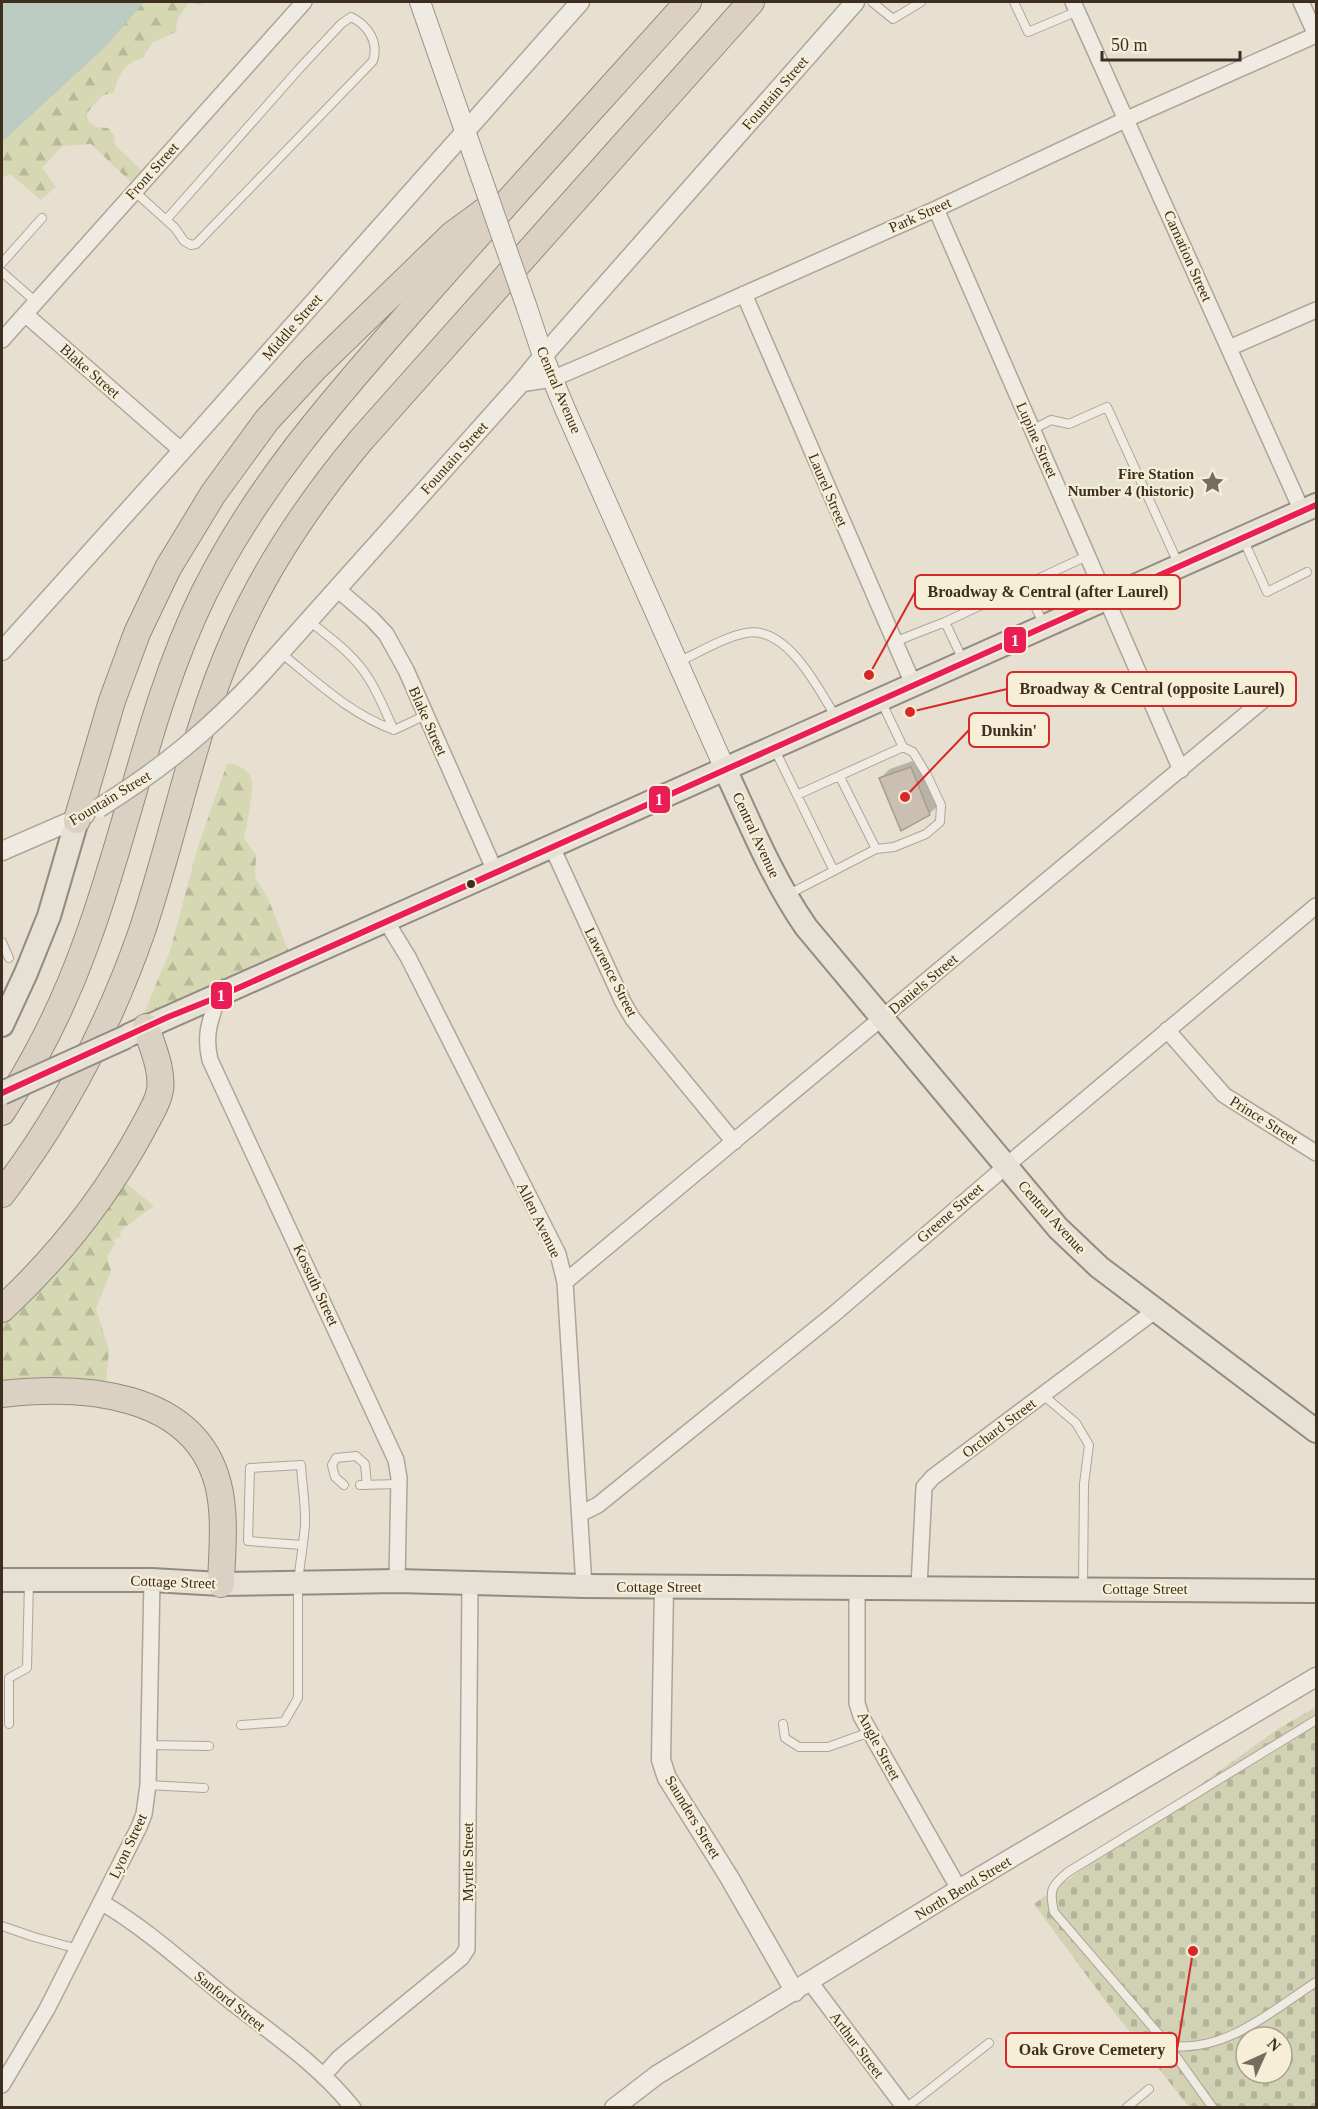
<svg xmlns="http://www.w3.org/2000/svg" width="1318" height="2109" font-family="'Times New Roman',serif">
<defs>
<pattern id="forest-firs" width="22" height="20" patternUnits="userSpaceOnUse" patternTransform="scale(1.5)"><rect width="22" height="20" fill="#d6d7b3"/><path d="M5 1l3.5 6h-7zM16 11l3.5 6h-7z" fill="#b9b99a"/></pattern>
<pattern id="cemetery-stones" width="16" height="16" patternUnits="userSpaceOnUse" patternTransform="scale(1.5)"><rect width="16" height="16" fill="#d1d1b3"/><path d="M2 7V4a2 2 0 0 1 4 0v3zM10 15v-3a2 2 0 0 1 4 0v3z" fill="#b4b49a"/></pattern>
</defs>
<rect width="100%" height="100%" fill="#e7e0d1"/>
<path fill="url(#forest-firs)" d="M123,2h82l-5,3 -11,-2 -12,17 -1,12 -24,11 -9,15c-17,3 -26,19 -29,35l-11,2 -17,19 3,8 8,5 11,1 6,8 1,9 33,32 -10,12 -47,-45 -29,2 -20,22 14,19 -15,13 -31,-26 -8,4v-67z
M227,764c11,-1 23,6 25,17 2,7 -6,47 -8,57l12,17 -1,22 13,21 24,62 -158,71 12,-23 24,-57 28,-105z
M115,1174l39,32 -34,25 1,5 -7,4 1,4 -8,13 4,14 -15,38 13,40 -4,48 -103,3v-89z"/>
<path fill="url(#cemetery-stones)" fill-rule="evenodd" d="M1316,1707v400h-127l-85,-108 -70,-95 244,-175zM1246,2037h36v36h-36z"/>
<path fill="#bcccc2" d="M2,2h142l-40,46 -102,94z"/>
<path fill="#0003" d="M921,758l18,47 -10,9 -49,-36 10,-9z"/>
<path fill="#cbbfb2" stroke="#a89c90" stroke-width="1.5" d="M911,767l19,48 -29,16 -22,-53z"/>
<g fill="none" stroke-linecap="round" stroke-linejoin="round">
<defs>
<path id="service" d="M872,2l21,17 28,-17
M1014,2l14,30 50,-21
M134,191l41,37 9,13 7,4 5,-1 177,-183c6,-19 -5,-36 -22,-44l-10,7 -42,45 -133,151
M2,263l40,-45
M2,272l34,30
M1032,430l19,-10 18,4 38,-17 71,156
M1243,539l24,53 40,-20
M1025,585l18,38
M308,620c22,18 46,34 61,59 10,16 17,34 25,51
M894,642l51,-20
M281,653c36,29 69,61 113,77l32,-15
M963,660l-18,-38 142,-66
M678,662c20,-9 46,-25 68,-29 40,-8 72,54 89,83
M774,748l60,123
M840,777l36,72
M797,795l106,-48
M789,894l87,-45 18,-2 32,-13 14,-12 1,-17 -14,-30 -14,-23 -10,-5 -21,-44
M2,942l7,16
M1043,1395l33,28 13,22 -5,39 -1,103
M344,1485l-9,-8 -3,-12 4,-7 20,-2 9,8 2,21
M360,1485l39,-1
M9,1724v-46l18,-10 2,-87
M783,1724l2,14 14,9h29l42,-15
M241,1725l43,-3 14,-24v-115c2,-19 5,-38 7,-57 1,-20 -3,-41 -4,-61l-51,3 -2,73 54,4
M149,1745l60,1
M148,1785l56,3
M2,1926l32,11 44,12
M1168,2045l-114,-133c-5,-22 -3,-26 14,-40l248,-152
M906,2108l83,-65
M1126,2108l23,-19
M1213,2108l-45,-63c55,10 105,-35 148,-63"/>
<path id="minor" d="M1073,2l229,509
M1301,2l15,33
M936,209l245,561
M744,294l170,392
M25,314l157,137
M2,340l302,-338
M1229,348l87,-38
M520,384l32,-5 42,-18 342,-152 191,-90 189,-84
M336,588l36,31 14,15 20,36 89,201
M552,847l71,155 10,17 101,123
M386,921l22,36 150,297 7,28 19,304
M218,997c-8,24 -14,38 -8,63l186,400 3,18 -2,103
M1167,1030l57,65 92,58
M565,1282l715,-596
M580,1514l18,-9 236,-191 185,-159 297,-249
M919,1587l5,-100 9,-10 223,-167
M857,1588v115l4,13 98,173
M101,1902c46,27 86,64 128,98 42,33 90,65 124,108
M810,1982l95,126
M323,2076l16,-18 122,-100 6,-9 3,-366
M2,2085l45,-76 92,-182 5,-13 4,-29 4,-205"/>
<path id="tertiary" d="M2,651l180,-200 398,-449
M261,674l259,-290 23,-28 312,-354
M2,851l83,-36
M664,1587l-3,173 6,18 62,99 66,115
M614,2108l43,-33 302,-186 357,-212"/>
<path id="secondary" d="M420,2l58,166
M526,305l17,51 22,53 160,360"/>
<path id="primary" d="M725,769c25,54 47,109 81,158l252,301 41,39 217,164
M2,1025l24,-52 23,-57 28,-96
M129,1035l1187,-530
M2,1580h150l69,4 176,-3 187,5 732,5"/>
<path id="motorway" d="M77,820l35,-119 25,-68 31,-65 45,-74 54,-74 47,-51 138,-134 34,-25
M2,1112c34,-52 62,-108 83,-166 44,-117 64,-241 119,-353 58,-116 138,-203 222,-299 86,-98 175,-195 262,-292
M2,1194c61,-80 107,-168 140,-263 33,-98 51,-200 93,-294 32,-73 76,-137 127,-198l389,-437
M2,1309c56,-52 105,-114 141,-181 6,-12 15,-25 17,-38 3,-20 -8,-44 -14,-63
M2,1394c78,-9 192,-3 216,90 8,31 4,68 3,100"/>
</defs>
<use href="#service" stroke="#ada599" stroke-width="10"/>
<use href="#minor" stroke="#ada599" stroke-width="18"/>
<use href="#tertiary" stroke="#ada599" stroke-width="21"/>
<use href="#secondary" stroke="#9c958a" stroke-width="22"/>
<use href="#primary" stroke="#928b80" stroke-width="26"/>
<use href="#motorway" stroke="#928b80" stroke-width="28"/>
<use href="#service" stroke="#efebe3" stroke-width="8"/>
<use href="#minor" stroke="#efebe3" stroke-width="15"/>
<use href="#tertiary" stroke="#efebe3" stroke-width="18"/>
<use href="#secondary" stroke="#efebe3" stroke-width="20"/>
<use href="#primary" stroke="#e6e1d4" stroke-width="22"/>
<use href="#motorway" stroke="#dad1c2" stroke-width="26"/>
<defs>
<path id="tertiary-bridge" d="M99,808c64,-40 110,-78 162,-134"/>
<path id="secondary-bridge" d="M478,168l48,137"/>
<path id="primary-bridge" d="M2,1093l124,-56"/>
</defs>
<use href="#tertiary-bridge" stroke="#ada599" stroke-width="21" stroke-linecap="butt"/>
<use href="#secondary-bridge" stroke="#9c958a" stroke-width="22" stroke-linecap="butt"/>
<use href="#primary-bridge" stroke="#928b80" stroke-width="26" stroke-linecap="butt"/>
<use href="#tertiary-bridge" stroke="#efebe3" stroke-width="18"/>
<use href="#secondary-bridge" stroke="#efebe3" stroke-width="20"/>
<use href="#primary-bridge" stroke="#e6e1d4" stroke-width="22"/>
<defs>
<path id="bus-1" d="M2,1093l166,-76 50,-20 1098,-492"/>
</defs>
<use href="#bus-1" stroke="#f7eed8" stroke-width="10"/>
<use href="#bus-1" stroke="#ea1d57" stroke-width="6"/>
</g>
<defs>
<symbol id="sight-bare" viewBox="-9 -9 18 18"><path d="M0-6L1.8-2.2L6-1.7L2.9 1.2L3.7 5.4L0 3.3L-3.7 5.4L-2.9 1.2L-6-1.7L-1.8-2.2Z" fill="#786c5e" stroke="#f7eed8" stroke-width="2.5" paint-order="stroke"/></symbol>
</defs>
<g fill-rule="evenodd">
<use href="#sight-bare" x="1196" y="466" width="33" height="33"/>
</g>
<circle fill="#3d2e20" stroke="#f7eed8" stroke-width="2" cx="471" cy="884" r="5"/>
<g text-anchor="middle" dominant-baseline="central" stroke-width="4.5" stroke-linejoin="round" paint-order="stroke">
<g font-size="15" fill="#3d2e20" stroke="#f7eed8">
<text transform="translate(775 93) rotate(-49)">Fountain Street</text>
<text transform="translate(152 171) rotate(-48)">Front Street</text>
<text transform="translate(920 215) rotate(-24)">Park Street</text>
<text transform="translate(1188 256) rotate(66)">Carnation Street</text>
<text transform="translate(292 327) rotate(-49)">Middle Street</text>
<text transform="translate(90 371) rotate(41)">Blake Street</text>
<text transform="translate(559 390) rotate(67)">Central Avenue</text>
<text transform="translate(1037 440) rotate(66)">Lupine Street</text>
<text transform="translate(454 458) rotate(-48)">Fountain Street</text>
<text transform="translate(828 490) rotate(67)">Laurel Street</text>
<text transform="translate(428 721) rotate(66)">Blake Street</text>
<text transform="translate(110 798) rotate(-31)">Fountain Street</text>
<text transform="translate(756 835) rotate(65)">Central Avenue</text>
<text transform="translate(611 972) rotate(63)">Lawrence Street</text>
<text transform="translate(923 984) rotate(-40)">Daniels Street</text>
<text transform="translate(1264 1120) rotate(32)">Prince Street</text>
<text transform="translate(950 1213) rotate(-41)">Greene Street</text>
<text transform="translate(1052 1217) rotate(48)">Central Avenue</text>
<text transform="translate(539 1220) rotate(64)">Allen Avenue</text>
<text transform="translate(316 1285) rotate(65)">Kossuth Street</text>
<text transform="translate(999 1428) rotate(-37)">Orchard Street</text>
<text transform="translate(173 1582) rotate(2)">Cottage Street</text>
<text x="659" y="1587">Cottage Street</text>
<text x="1145" y="1589">Cottage Street</text>
<text transform="translate(879 1746) rotate(62)">Angle Street</text>
<text transform="translate(693 1817) rotate(59)">Saunders Street</text>
<text transform="translate(128 1846) rotate(-65)">Lyon Street</text>
<text transform="translate(468 1862) rotate(-90)">Myrtle Street</text>
<text transform="translate(963 1888) rotate(-31)">North Bend Street</text>
<text transform="translate(230 2001) rotate(39)">Sanford Street</text>
<text transform="translate(857 2045) rotate(53)">Arthur Street</text>
</g>
<g font-size="15" font-weight="bold" fill="#3d2e20" stroke="#f7eed8" text-anchor="end">
<text x="1194" y="474">Fire Station<tspan x="1194" dy="17">Number 4 (historic)</tspan></text>
</g>
</g>
<path fill="none" stroke="#d62828" stroke-width="2" d="M869 675L915 592M910 712L1007 689M905 797L969 730M1193 1951L1177 2050"/>
<g fill="#d62828" stroke="#f7eed8" stroke-width="2">
<circle cx="869" cy="675" r="6"/>
<circle cx="910" cy="712" r="6"/>
<circle cx="905" cy="797" r="6"/>
<circle cx="1193" cy="1951" r="6"/>
</g>
<g fill="#f7eed8" stroke="#d62828" stroke-width="2">
<rect x="915" y="575" width="265" height="34" rx="6"/>
<rect x="1007" y="672" width="289" height="34" rx="6"/>
<rect x="969" y="713" width="80" height="34" rx="6"/>
<rect x="1006" y="2033" width="171" height="34" rx="6"/>
</g>
<g font-size="16" text-anchor="middle" font-weight="bold" fill="#3d2e20">
<text x="1048" y="597">Broadway &amp; Central (after Laurel)</text>
<text x="1152" y="694">Broadway &amp; Central (opposite Laurel)</text>
<text x="1009" y="736">Dunkin'</text>
<text x="1092" y="2055">Oak Grove Cemetery</text>
</g>
<g stroke="#f7eed8" stroke-width="2">
<rect x="1003" y="626" width="24" height="28" rx="6" fill="#ea1d57"/>
<rect x="648" y="785" width="23" height="29" rx="6" fill="#ea1d57"/>
<rect x="210" y="981" width="23" height="29" rx="6" fill="#ea1d57"/>
</g>
<g font-size="16" text-anchor="middle" font-weight="bold" fill="#fff">
<text x="1015" y="646">1</text>
<text x="659" y="805">1</text>
<text x="221" y="1001">1</text>
</g>
<rect width="1318" height="2109" fill="none" stroke="#3d2e20" stroke-width="6"/>
<g transform="translate(1264 2055) rotate(45)"><circle r="28" fill="#f7eed8" stroke="#ada18e" stroke-width="1.5"/>
<path d="M0-4.5L10 22L0 15L-10 22Z" fill="#786c5e"/>
<text y="-9" font-size="16" font-weight="bold" text-anchor="middle" fill="#3d2e20">N</text>
</g>
<path d="M1102 51v9h138v-9" fill="none" stroke="#3d2e20" stroke-width="3"/>
<text x="1111" y="51" font-size="18" fill="#3d2e20" stroke="#f7eed8" stroke-width="4.5" paint-order="stroke">50 m</text>
</svg>
